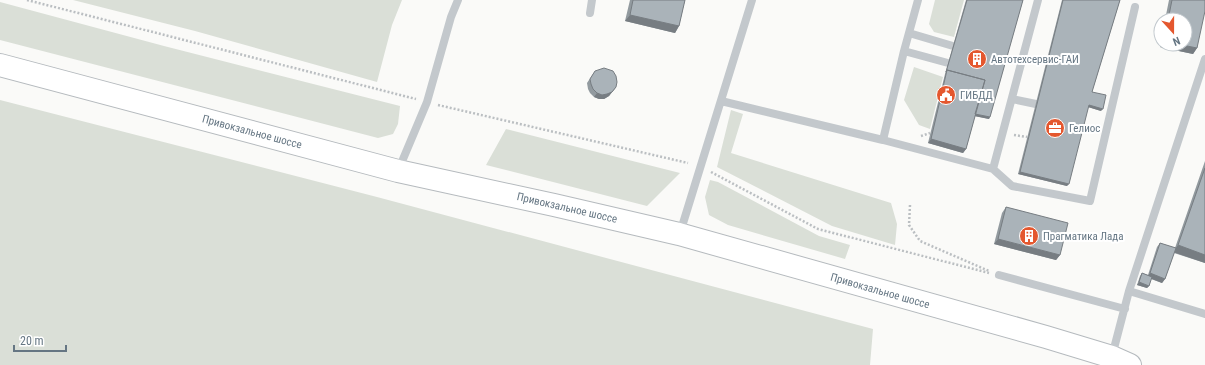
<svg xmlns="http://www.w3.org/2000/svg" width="1205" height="365" font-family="'Roboto Condensed',sans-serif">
<rect width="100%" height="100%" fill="#fafaf8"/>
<path fill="#dadfd7" d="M73,0h329l-10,25 -15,57 -182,-51z
M935,0h29l-10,37 -20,-5 -5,-8z
M0,2l164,44 236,60 -2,18 -5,10 -15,4 -378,-98z
M914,67l29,10 -13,52 -11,-4 -15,-25z
M0,100l377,97 496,132 -3,36h-870z
M731,110l12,4 -12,39 160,50 6,21 -2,21 -63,-19 -115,-59z
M506,129l174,44 -33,33 -161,-41z
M710,180l8,2 101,54 31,9 -5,14 -117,-34 -19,-10 -4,-18z"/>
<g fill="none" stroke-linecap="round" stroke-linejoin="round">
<defs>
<path id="primary" d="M0,65l398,106 156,34 125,29 367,103 66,20 18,8"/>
</defs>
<use href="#primary" stroke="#b5babe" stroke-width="24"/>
<path stroke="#bbbfc2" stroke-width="2.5" stroke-dasharray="2 2" stroke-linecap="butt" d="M27,0l389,99
M438,105l250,58
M1014,135l13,2
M921,136l9,-3
M711,172l107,57 171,44
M910,205l-1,20 11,16 69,30"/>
<path stroke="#c3c8cc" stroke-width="8" d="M590,13l2,-13
M909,33l44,13
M904,51l44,12
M1012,99l24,5
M721,101l162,39 21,-89 14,-51
M883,140l110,29 19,17 78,15 45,-194
M993,169l45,-169
M398,171l29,-69 24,-85 7,-17
M680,233l72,-233
M999,275l126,34
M1129,291l76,23
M1112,356l17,-65 76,-232"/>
<use href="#primary" stroke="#fff" stroke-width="22"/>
</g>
<path fill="#929a9f" d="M630,0h55l-6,26 -4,7 -50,-12z
M966,0h57l-34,119 -14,-3 -9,33 -3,4 -35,-10 17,-69z
M1062,0h58l-28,92 9,19 -13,-4 -21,79 -49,-12z
M1169,0h36l-8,48 -4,6 -33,-7 1,-6v3h24v-24h-20z
M595,71l21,16 -7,9 -5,3h-5l-5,-2 -4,-4 -2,-4 -1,-6z
M1205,161v102l-31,-10 -9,26 -3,4 -11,-4 -2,7 -2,2 -10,-3 3,-9 2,-3 6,2 9,-28 3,-4 15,5z
M1006,207l54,48 -4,5 -62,-16 8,-31z"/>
<path fill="#777d82" d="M630,15l49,11 -4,7 -50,-12z
M1162,44h15l20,4 -4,6 -33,-7z
M616,87l-7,9 -5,3h-5l-5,-2 3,-4z
M1089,105l14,4 -2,2 -13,-4z
M975,114l15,3 -1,2 -15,-3z
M931,139l35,10 -3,4 -35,-10z
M1020,172l49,12 -2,2 -49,-12z
M998,239l62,16 -4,5 -62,-16z
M1178,245l27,10v8l-32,-11z
M1150,273l15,6 -3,4 -15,-6z
M1139,282l10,4 -2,2 -10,-3z"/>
<path fill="#aab3b9" stroke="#777d82" d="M633,0h52l-6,26 -49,-11z
M967,0h56l-33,117 -15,-3 10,-34 -38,-10 -1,2z
M1063,0h57l-28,92 14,3 -3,14 -14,-4 -20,79 -49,-12z
M1172,0h33v11l-8,37 -20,-4h8v-24h-17z
M604,68l9,3 3,5 1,6 -1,5 -4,5 -5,2 -5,1 -5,-2 -4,-4 -2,-5 -1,-5 5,-8z
M947,70l38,10 -19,69 -35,-10z
M1205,168v87l-27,-10z
M1006,207l62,16 -8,32 -62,-16z
M1160,243l16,5 -11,31 -15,-6z
M1142,273l10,4 -3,9 -10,-4z"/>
<defs>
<symbol id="building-disc" viewBox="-11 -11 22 22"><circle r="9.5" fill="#e4572e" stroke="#fff"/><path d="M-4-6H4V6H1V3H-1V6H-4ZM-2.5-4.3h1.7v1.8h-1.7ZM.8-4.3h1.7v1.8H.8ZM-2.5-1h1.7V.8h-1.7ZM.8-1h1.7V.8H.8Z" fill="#fff"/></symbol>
<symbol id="civic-disc" viewBox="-11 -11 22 22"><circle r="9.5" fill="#e4572e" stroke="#fff"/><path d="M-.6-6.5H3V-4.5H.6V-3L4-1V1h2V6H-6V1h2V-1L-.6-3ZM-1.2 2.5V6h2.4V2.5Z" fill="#fff"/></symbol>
<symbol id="office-disc" viewBox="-11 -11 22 22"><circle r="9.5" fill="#e4572e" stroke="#fff"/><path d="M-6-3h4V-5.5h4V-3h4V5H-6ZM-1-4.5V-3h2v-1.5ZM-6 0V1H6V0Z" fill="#fff"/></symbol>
</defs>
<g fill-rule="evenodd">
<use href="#building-disc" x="966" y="48" width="22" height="22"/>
<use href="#civic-disc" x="935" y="84" width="22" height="22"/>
<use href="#office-disc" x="1044" y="117" width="22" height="22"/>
<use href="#building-disc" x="1018" y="225" width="22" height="22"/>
</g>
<g text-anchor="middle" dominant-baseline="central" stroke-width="4" stroke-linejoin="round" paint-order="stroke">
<g font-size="11" fill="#657683" stroke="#fff" text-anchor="start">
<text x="991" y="59">Автотехсервис-ГАИ</text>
<text x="960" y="95">ГИБДД</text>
<text x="1069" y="128">Гелиос</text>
<text x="1043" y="236">Прагматика Лада</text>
</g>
<g font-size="11" fill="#657683" stroke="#fff">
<text transform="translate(252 132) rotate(15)">Привокзальное шоссе</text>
<text transform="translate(567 208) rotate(13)">Привокзальное шоссе</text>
<text transform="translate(880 291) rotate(16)">Привокзальное шоссе</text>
</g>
</g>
<g transform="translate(1173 32) rotate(159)"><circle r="19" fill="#ffffff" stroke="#c1c8cd"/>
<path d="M0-3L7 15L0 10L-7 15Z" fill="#e4572e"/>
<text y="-6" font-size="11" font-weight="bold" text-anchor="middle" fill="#657683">N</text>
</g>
<path d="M14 345v6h52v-6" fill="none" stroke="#657683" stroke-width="2"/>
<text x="20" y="345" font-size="12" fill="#657683" stroke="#ffffff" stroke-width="3" paint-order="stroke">20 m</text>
</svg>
